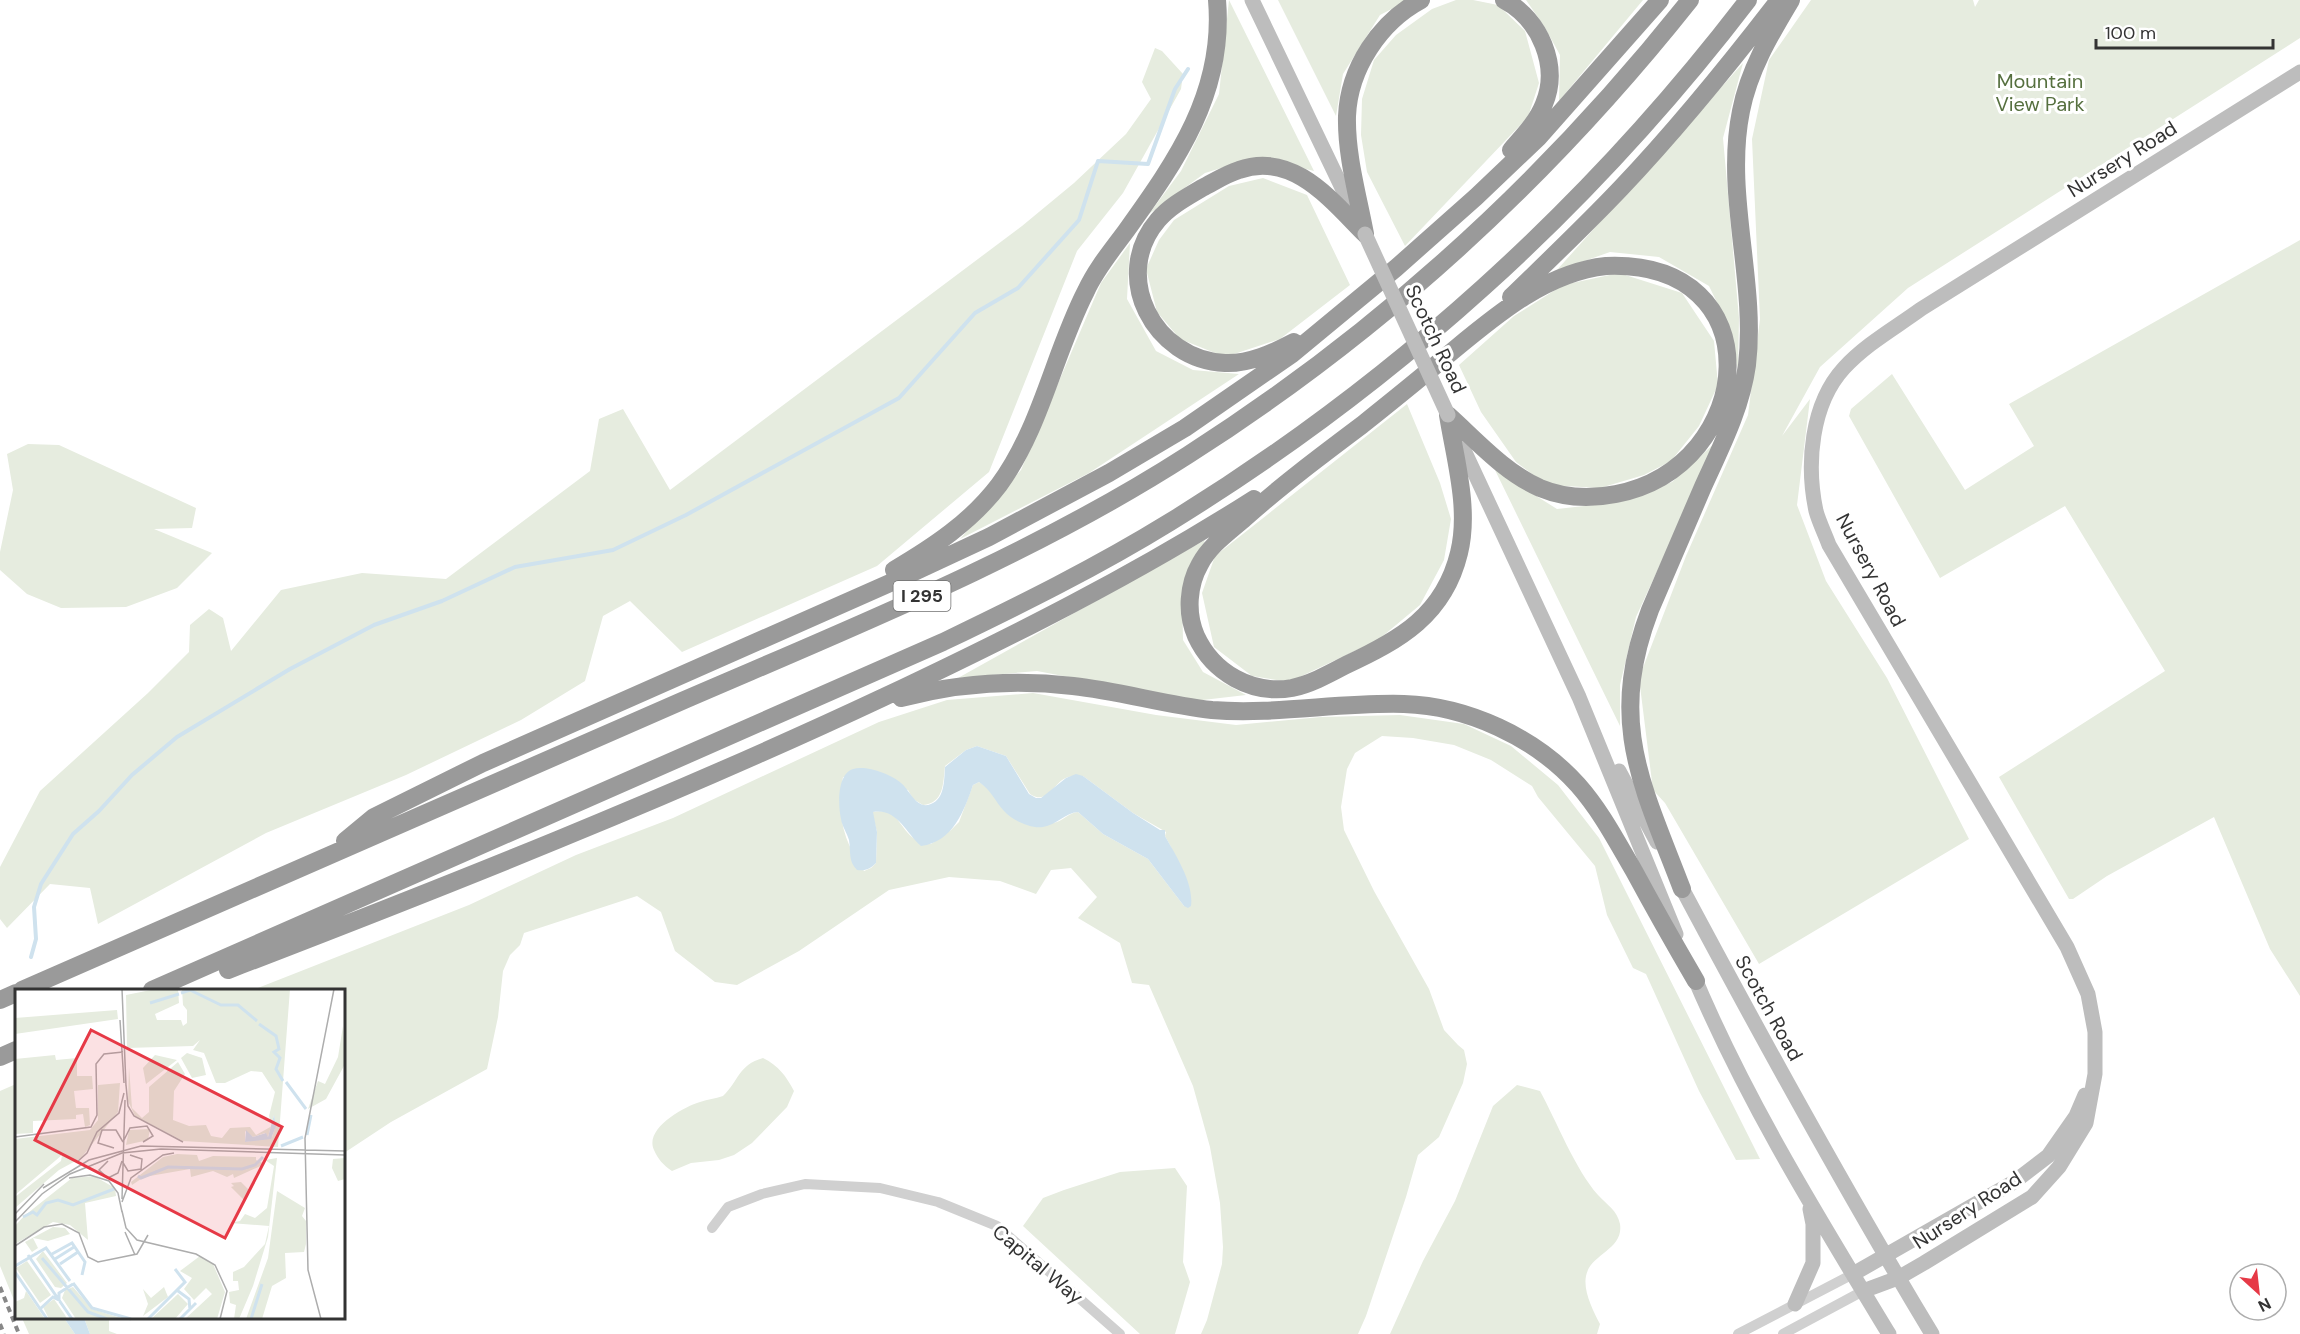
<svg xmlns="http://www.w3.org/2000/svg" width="2300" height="1334" font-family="'DM Sans',sans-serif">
<rect width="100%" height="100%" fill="#fff"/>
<path fill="#e6ecdf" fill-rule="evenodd" d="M1229,0l85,171 -57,-14 -52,16 -56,41 32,-43 38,-77z
M1278,0h131l-29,15 -37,59 -7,42z
M1456,0h17l25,5 27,26 14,52 -11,34 -123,129 -38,-74 -6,-37 1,-36 12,-39 22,-25 36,-26z
M1526,0h117l-84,101 1,-46 -16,-29z
M1811,0h162l2,7 4,-7h321v38l-392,250 -88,79 -38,69 28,-37 -13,106 29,76 61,97 82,161 -210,125 -94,-161 -12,-13 -14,-112 47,-122 62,-141 12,-96 -8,-180 17,-79z
M1155,48l7,3 21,23 -2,15 -58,104 -46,58 -88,221 -112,94 -195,86 -52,-51 -27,15 -18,65 -64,39 -115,55 -140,58 -168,91 -8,-36 -40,-4 -43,44 -7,-9v-52l40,-76 108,-98 41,-41 1,-27 19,-16 14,9 8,33 50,-61 81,-17 84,6 144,-108 9,-52 24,-10 47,81 352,-264 52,-43 52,-49 25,-35 -9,-17z
M1743,63l-20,75 16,180 -1,50 -12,-47 -17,-35 -50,-29 -49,-5 -54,19z
M1263,178l44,17 43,90 -70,54 -55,18 -45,-18 -23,-27 -11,-43 13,-29 15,-20 55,-34z
M2300,240v756l-30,-47 -56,-132 -107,59 -34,23h-4l-70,-122 166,-106 -100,-165 -125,72 -91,-162 2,-7 41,-35 73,116 69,-44 -25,-42z
M1130,243l-3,56 29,52 37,19 46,4 -150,99 -129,66 61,-69 80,-187z
M1619,273l63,20 32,48 4,44 -19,41 -28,35 -27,14 -44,13 -53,-3 -31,-23 -35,-50 -22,-47 55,-49 49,-31z
M1407,404l33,79 11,36 -7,41 -24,45 -42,35 -89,42 -37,-6 -38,-29 -12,-54 13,-37z
M1717,441l-81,176 -16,68v41l-125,-256 62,39 63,-7 52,-20z
M28,444l31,1 137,63 -4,20 -38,1 58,24 -35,35 -51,19 -65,1 -34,-14 -27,-24v-18l13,-62 -6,-36z
M1205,540l-23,53 1,47 20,32 43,23 -52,6 -157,-30 -79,7z
M1033,693l123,22 80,10 85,-8 79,-2 64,9 47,22 47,39 41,53 161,321 -24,1 -37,-69 -53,-117 -13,-6 -26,-53 -12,-49 -57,-69 -6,-11 -41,-26 -37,-15 -41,-7 -31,-2 -27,17 -8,16 -6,38 3,23 30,61 55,98 15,41 14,15 6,5 3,14 -4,19 -24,54 -21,18 -12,42 -40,119 -8,18h-157l6,-14 15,-56 1,-17 -3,-44 -10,-56 -17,-61 -44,-101 -17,-2 -12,-40 -42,-25 19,-21 -26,-29 -20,2 -15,24 -36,-13 -51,-4 -60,13 -90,61 -62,34 -22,-3 -40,-31 -14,-39 -24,-16 -113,37 -4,12 -10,10 -7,16 -5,46 -11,52 -96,53 -47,31v-163h-91l216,-85 107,-50 97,-37 206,-96 68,-22zM977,746l29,10 24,38c18,12 23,-12 38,-17 4,-1 10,-1 15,-1l50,37 33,19 -1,4 6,11 13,59 -36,-47 -45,-25 -25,-22c-9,1 -13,7 -21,10 -5,2 -14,1 -19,1 -40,-1 -32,-24 -59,-41l-6,3 -14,37 -8,8 -20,14c-5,-1 -14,-3 -19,-7 -15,-13 -14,-29 -40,-25l5,20 -1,31 -5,5 -7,3c-22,-32 -27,-56 -21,-94l65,13 5,9 10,6c21,-2 20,-21 22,-39l21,-16z
M763,1058c16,8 23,18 31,33l-7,16 -35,36 -18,12 -15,5 -28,3 -19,8c-9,-6 -14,-12 -18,-21 -10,-21 29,-43 46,-48 8,-3 15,-3 23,-6 16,-15 15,-31 40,-38z
M16,1084v221l-16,-39v-175z
M1517,1085l23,6c17,31 35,78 58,104 9,10 19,15 22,29 4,26 -30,30 -34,52 -3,15 7,35 14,48l-3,10h-207l33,-73 32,-60 38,-95z
M1175,1168l12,18 -4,76 7,20 -15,52h-35l-117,-108 20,-28 21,-8 56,-18z
M22,1318h42l11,16h-46z
M84,1318h25v13l8,3h-27z"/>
<path fill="#cfe2ee" d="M977,746l29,10 23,38 7,4h5l25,-20 10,-4 7,2 50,37 27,17h5v6c11,20 29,47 26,70l-3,2 -4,-2 -36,-47 -45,-25 -25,-22c-13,1 -22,13 -35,15 -12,2 -31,-7 -39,-16 -9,-10 -13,-21 -25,-29l-6,3c-9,26 -20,57 -52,61 -16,-14 -24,-38 -48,-34l4,20 -1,31c-6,6 -10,8 -19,7 -9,-9 -6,-18 -8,-30 -2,-7 -7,-14 -8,-21 -3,-14 -4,-45 12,-50 13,-4 38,5 48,14 8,6 14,24 27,22 17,-4 16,-24 17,-38l21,-17z
M64,1318h20l6,16h-15z"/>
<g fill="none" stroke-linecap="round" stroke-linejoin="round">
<path stroke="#cfe2ee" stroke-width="4" d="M31,957l5,-18 -2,-32 7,-23 32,-50 26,-23 33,-36 45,-38 113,-68 84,-44 68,-24 73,-34 98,-17 73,-35 213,-117 76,-85 43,-25 61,-68 19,-59 50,3 27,-75 13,-20"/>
<path stroke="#d0d0d0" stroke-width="10" d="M712,1228l16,-21 34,-13 43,-10 75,4 58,14 59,24 123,108
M1738,1334l115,-60
M1783,1334l80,-43"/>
<path stroke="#bdbdbd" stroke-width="15" d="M1252,0l105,219
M1455,431l124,266 97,237
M1619,771l38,71
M1677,879c82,154 165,306 255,455
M1692,972c53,127 126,245 197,362
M1853,1274l161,-92 34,-26 28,-40 9,-21
M1863,1291l35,-13 26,-15 108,-66 27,-30 27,-44 9,-49v-42l-7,-38 -21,-47 -238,-402c-4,-11 -10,-23 -13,-34 -10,-47 -5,-107 28,-143 22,-24 51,-40 77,-59l379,-237
M1795,1304l18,-41v-39l-3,-15"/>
<path stroke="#9a9a9a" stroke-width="18" d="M1504,0c36,19 56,66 40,104 -7,18 -21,32 -33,46
M1365,234c-7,-38 -19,-79 -18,-118 2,-48 33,-94 74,-116
M1606,266c169,-7 152,200 10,228 -25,5 -52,4 -76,-6 -36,-16 -64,-48 -92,-73 7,44 22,94 11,138 -15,62 -59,87 -113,112 -17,9 -35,19 -54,23 -40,7 -79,-15 -96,-52 -10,-23 -8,-51 4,-72 10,-19 29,-32 45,-46 37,-33 77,-63 117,-93 25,-20 50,-40 75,-61 49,-40 103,-91 169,-98z
M1511,297c37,-36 74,-71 110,-109 56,-59 108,-123 158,-188
M1294,342c-21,11 -45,22 -69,21 -71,-3 -115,-87 -67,-143 12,-14 29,-23 44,-32 12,-6 24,-14 37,-18 54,-19 92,30 126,64
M894,570c39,-23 77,-48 105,-85 42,-57 55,-132 87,-194 10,-22 26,-41 40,-60 51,-71 99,-139 91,-231
M901,698c57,-15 114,-19 172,-12 47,5 92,19 139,24 63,5 128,-8 192,-6 63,2 131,33 174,81 23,26 39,57 56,86 20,37 41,74 62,110
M345,841l29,-24 109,-54 416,-184 90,-42 120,-64 76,-45 107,-74 104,-86 80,-71 62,-59 122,-138
M1682,889c-40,-105 -75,-166 -32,-279 18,-41 35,-81 52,-121 18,-40 39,-80 45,-124 10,-84 -23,-170 -6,-254 8,-41 29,-76 50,-111
M228,970c221,-85 441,-172 656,-273 127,-60 251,-122 370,-198
M22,990c220,-97 440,-194 660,-289 171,-74 349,-145 506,-246 193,-123 360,-276 502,-455
M152,990l791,-348c77,-37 154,-75 227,-120 223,-137 419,-314 578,-522
M0,1000l16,-7
M0,1057l16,-7"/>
<path stroke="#888" stroke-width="4" stroke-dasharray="6 4.5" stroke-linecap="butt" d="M0,1287l19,47
M0,1324l4,10"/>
<path stroke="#bdbdbd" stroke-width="15" d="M1365,234l83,181"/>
</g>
<g text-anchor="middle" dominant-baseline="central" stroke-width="6" stroke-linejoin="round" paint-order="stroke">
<rect fill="#fff" stroke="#707070" stroke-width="1.5" x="893.5" y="581" width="57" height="30" rx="4.5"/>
<g font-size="18" font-weight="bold" fill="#333">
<text x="922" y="596">I 295</text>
</g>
<g font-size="20" fill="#56703f" stroke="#fff">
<text x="2040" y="81">Mountain<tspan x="2040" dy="23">View Park</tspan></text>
</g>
<g font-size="20" fill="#333" stroke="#fff">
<text transform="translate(2122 159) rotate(-32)">Nursery Road</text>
<text transform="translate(1436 339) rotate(65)">Scotch Road</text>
<text transform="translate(1871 570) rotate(62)">Nursery Road</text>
<text transform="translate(1769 1008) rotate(61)">Scotch Road</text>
<text transform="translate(1967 1210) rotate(-33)">Nursery Road</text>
<text transform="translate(1038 1264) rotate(40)">Capital Way</text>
</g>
</g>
<g transform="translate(15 989)">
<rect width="330" height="330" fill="#fff"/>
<path d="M141,0h22l1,14 -24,11 2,6h24l2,6 4,-3v-13l-4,-5 -1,-16h108l-12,158 -95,-6 -48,-25 -7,-15 1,-34 3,41 10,10 7,-6v-25l29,-25 7,12 -11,17 -1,29 16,6 17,-1 5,11 11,2 8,-10 20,-1 6,8 16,-9 -3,-10 6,-24 -13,-20 -11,-1 -26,12h-9l-12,-30 -11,-3 7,-10 -7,6 -66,2 -1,-53zM259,126l1,13 -3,9 -27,5v-11l8,6 12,-4 3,4zM102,21l1,9 -103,15v-16zM328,37l2,38 -19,35 -18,10 10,-28 7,3 13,-27zM172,64l15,5 4,17 -14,3 -11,-20zM40,66l1,5 21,-2v18h15l1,13 -19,2 2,17h13l1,17 -5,2 -2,-13 -7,1v4l-43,2v12l-18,1v-75zM140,66l22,5 -31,24 -3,-16zM105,94l-2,29 -37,46 -22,12 -44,38v-11l46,-36 1,-6 -47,40v-56l75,-9 8,-10v-35zM135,140l-2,11 -22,5 3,-15zM162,165l20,1 2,6 14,-5 43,1v3l9,4 -31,14 -1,-4 -6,3 -14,-6 -22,6 -1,-8 -46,8 -12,8 -1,-3 32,-25zM262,169l-9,79 -15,49 -14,33h-5l2,-14 -6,-2 -1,-11 10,-2 -1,-9h-5v-9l11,-5 21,-23 4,-18 -39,-3 10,-2 5,-7 10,4 12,-10 7,-42 -9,-6zM330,169v21l-7,2 -6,-13 1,-9zM79,187l21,12 1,8 -31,7 3,37 -18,-15 -17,-3 -38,22v-18l9,-10 48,-38zM226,193l9,9 -6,9 -13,-13 3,-1 -3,-3zM262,202l28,17 -3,8 4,5v23l-2,8 -19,1 1,25 -14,8 -10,33h-16l22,-61zM38,238l12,1 5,6 -22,7 -15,-3 5,10 -6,4 -7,-10zM28,262l24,32 -6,5 -6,-1 -19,-28zM185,267l13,8 12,28 -8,27h-32l27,-25 -6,-6 -12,12 -10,-11 8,-11 -12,-7zM12,272l24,34 -11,8 -24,-35zM58,298l19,22 32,10h-48l-14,-21 3,-8zM149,298l4,10 -25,19 5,-12 -5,-15 8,9zM11,302l17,25 2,3h-30v-17l9,-4zM163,305l10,10 -13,15h-24zM39,310l11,16 2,4h-18l-6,-12z" fill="#e6ecdf" fill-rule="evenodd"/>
<path d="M259,126l2,11 -5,13 -26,3 1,-12 7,7 13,-4 2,4z" fill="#cfe2ee"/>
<path fill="none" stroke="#cfe2ee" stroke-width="3" d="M166,4l9,-3 31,15h17l19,16M135,14l29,-9M244,35l17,12 3,13 -5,3 6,6 -4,11 7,12M271,93l20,27M292,146l4,-20M266,157l22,-9M123,187l3,2 27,-11 74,2 13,-4 8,-8M8,228l10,-5 4,3 9,-12 12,-3 15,5 41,-16M37,265l20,-11 13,19 -3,13M13,266l44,64M27,269l46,54 19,7M40,270l19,-12M45,275l18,-12M0,277l31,-18 24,33M0,283l32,47M58,294l19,25 39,11M163,302l11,8 1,11M25,320l13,-12 6,3v-7l14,-9M133,330l37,-37 -10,-13M165,330l16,-16M236,330l11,-35"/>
<path fill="none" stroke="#adadad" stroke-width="1.5" d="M107,0l4,97M105,31l4,63M111,96l2,21 6,10 49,26M0,148l76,-10 6,-12 -1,-51 8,-10 19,-2M108,153l7,-14 17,-2 6,10 -10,6M99,159l-16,-5 4,-13h14l7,12M93,172l-9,9 9,8 10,-5 4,-12M107,172l6,10 13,-2 1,-10 -12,-4M62,173l10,-9 10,-21 22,-19 5,-20M54,189l21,-3 19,6 9,12 4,19M28,199l46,-28 52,-14 204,5M107,210l3,-99M107,213l9,-24 32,-23 11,-2M107,222l4,17 11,12 59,14 19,11 12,26 -7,28M0,225l29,-30M0,233l27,-28 28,-20 52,-21 39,-4 184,6M110,243l10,23M0,257l29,-19 18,-3 17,9 9,24 10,5 39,-8 11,-19M306,330l-13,-49 -3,-132 29,-149"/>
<path fill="#e63946" fill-opacity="0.15" stroke="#e63946" stroke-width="3" d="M76,41l191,97 -57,111 -190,-98z"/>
<rect width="330" height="330" fill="none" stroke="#333" stroke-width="3"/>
</g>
<g transform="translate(2258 1292) rotate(153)"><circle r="28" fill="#ffffff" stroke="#adadad" stroke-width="1.5"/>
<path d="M0-4.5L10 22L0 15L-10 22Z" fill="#e63946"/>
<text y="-9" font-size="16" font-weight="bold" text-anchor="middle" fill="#333333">N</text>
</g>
<path d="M2096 39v9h177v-9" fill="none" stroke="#333333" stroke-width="3"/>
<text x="2105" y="39" font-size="18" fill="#333333" stroke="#ffffff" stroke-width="4.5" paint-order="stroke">100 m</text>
</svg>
